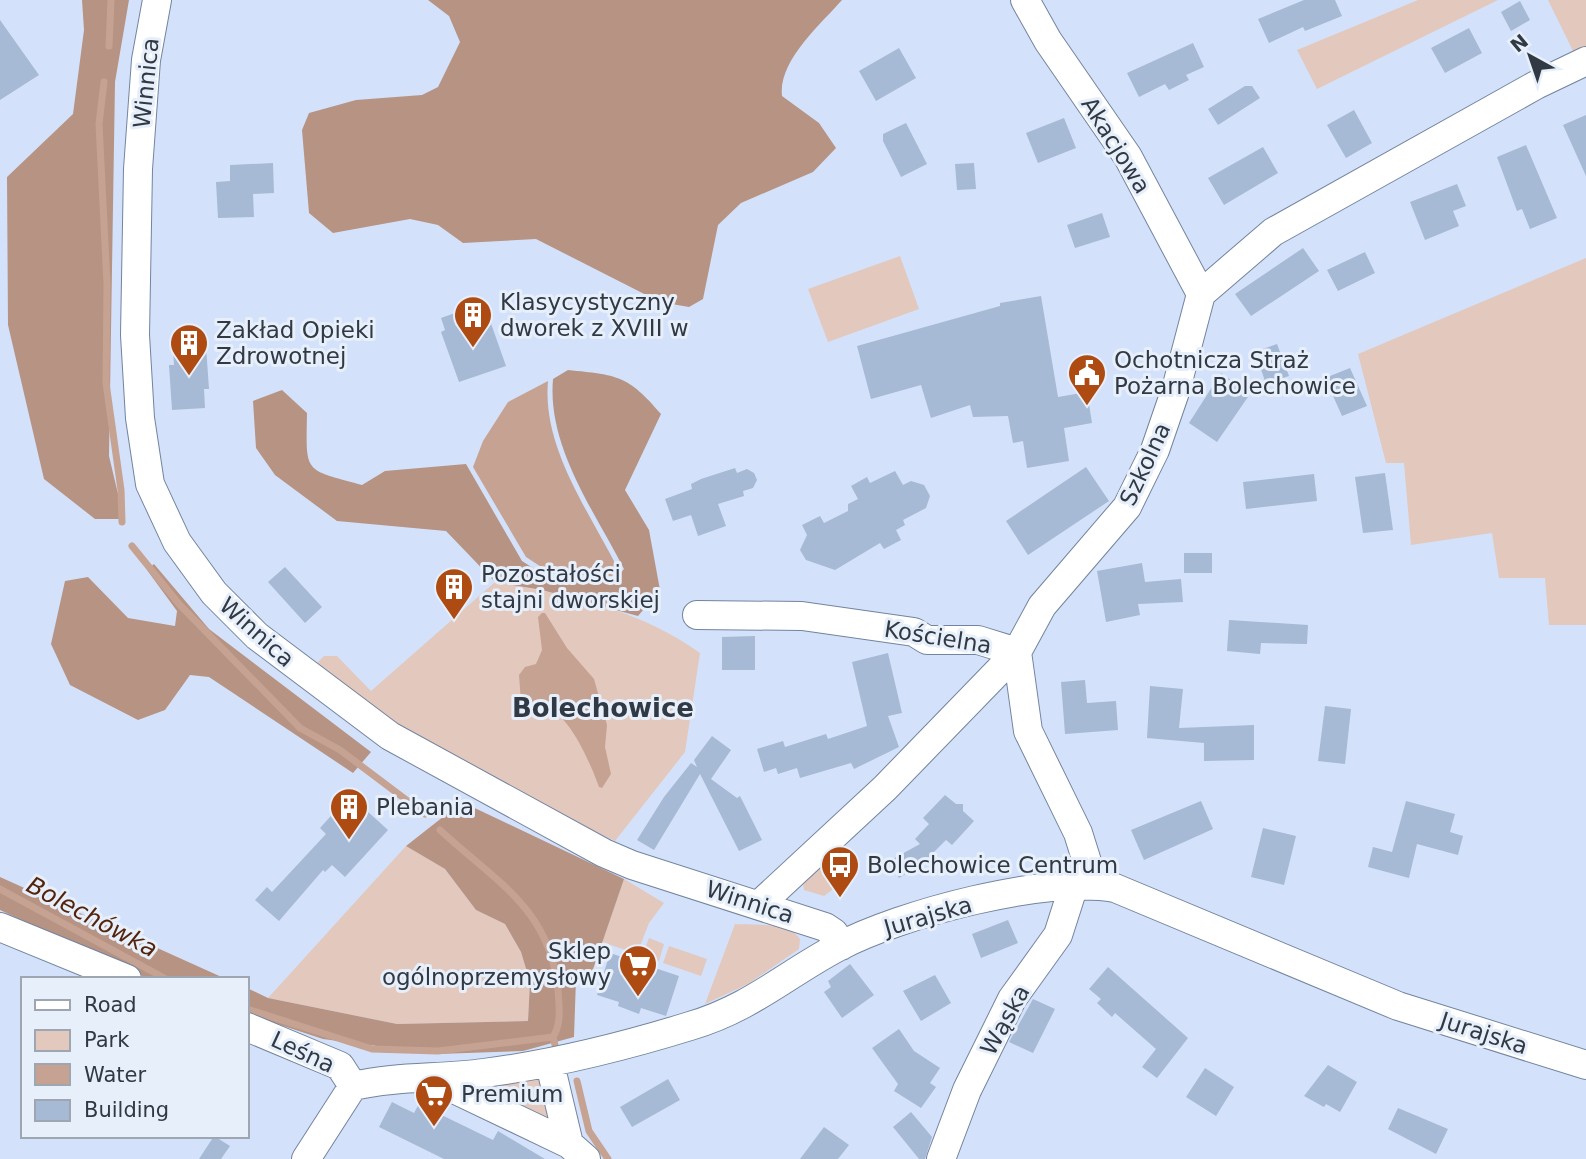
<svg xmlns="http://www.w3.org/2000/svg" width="1586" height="1159" font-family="'DejaVu Sans',sans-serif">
<rect width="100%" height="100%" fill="#d3e2fa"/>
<path fill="#e3c8bd" d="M1418,0h80l-181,89 -20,-39z
M1548,0h38v50l-11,5z
M900,256l19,53 -91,33 -20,-53z
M1586,258v367h-37l-4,-47h-46l-7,-45 -81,12 -7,-82h-18l-28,-109z
M495,582c72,12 146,28 205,71l-15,99 -70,89c-104,-48 -205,-106 -299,-171l2,-8 6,-6h13l34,35z
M406,846l39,23 31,41 29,14 16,28 9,30 -2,39 -131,3 -129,-26z
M824,862l17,21 -17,13 -20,-6 -1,-8z
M624,879l40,24 -15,20 -12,31 -35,-12z
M735,924c18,1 55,-2 65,15l-1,10 -51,35 -43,20z
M649,938l15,6 -5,17 -17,-5z
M669,946l38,13 -6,17 -38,-13z
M540,1078l12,31 -4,13 -51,-27 7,-12z"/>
<path fill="#b79383" d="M82,0h47l-14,82 -6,374 15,63h-29l-51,-40 -36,-154 -1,-148 66,-63 11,-84z
M428,0h414c-22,25 -64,61 -60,96l37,27 17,25 -23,24 -72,31 -23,22 -15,74 -14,8 -29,-5 -124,-63 -73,4 -25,-18 -28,-6 -77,14 -24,-20 -7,-83 7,-17 47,-13 66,-5 16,-8 22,-45 -11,-26z
M568,370c49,5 60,5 93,44l-36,76 24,40 11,60 -22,26 -96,-26 -47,-8 -49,-51 -109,-10 -62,-46 -19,-27 -3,-47 29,-11 25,23c-1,61 -4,56 55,72l23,-14 81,-7 56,97 28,18 64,2 10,-12c-29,-57 -77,-122 -71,-190z
M154,564l55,65 162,123 -18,21 -144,-96 -19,-2 -25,35 -27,10 -68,-35 -19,-41 14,-63 23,-4 40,41 47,8 2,-15 -30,-41z
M462,802l162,77 -35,102 -13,-2 -2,58 -51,14 -85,3 -115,-15 -76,-25v-26l21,10 129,26 131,-3 2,-39 -9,-30 -16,-28 -29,-14 -31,-41 -39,-23z
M0,877l226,102h-77l-149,-69z"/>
<path fill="#c6a292" d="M548,381c-6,67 41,130 70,188l-6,7 -60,-2 -26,-17 -53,-90 10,-26 25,-39z
M542,613h3l22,35 27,31 13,46 -2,22 6,27 -9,14 -3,-1c-7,-20 -29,-72 -50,-77 -7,-2 -14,1 -22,-1l-6,-7 -2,-27 6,-8 11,-3 6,-14 -4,-33z"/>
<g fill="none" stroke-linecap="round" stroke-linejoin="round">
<path stroke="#c6a292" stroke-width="7" d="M109,46l2,-46
M104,82l-5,42 8,160 -1,99 15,107 1,32
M132,546l47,58 121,124 40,22 85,64
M440,830c56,52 110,78 118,160 1,16 4,33 -5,47
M0,889l166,90
M247,1009l125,40 66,2 115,-14 2,8
M577,1081l12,50 19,28"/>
</g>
<path fill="#a6b9d5" d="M1304,0h31l7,16 -37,15 -2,-4 -34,16 -11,-24z
M1520,1l10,19 -19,11 -10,-19z
M0,20l39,55 -39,25z
M1469,28l13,25 -37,20 -14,-25z
M1193,43l11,24 -18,8 3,5 -20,10 -4,-6 -26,13 -12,-24z
M899,48l17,30 -40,23 -17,-30z
M1245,86h7l8,12 -42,27 -10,-16z
M1354,110l18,33 -26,15 -19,-33z
M1586,115v61l-23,-51z
M1064,118l12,30 -38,15 -12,-30z
M906,123l21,41 -26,13 -18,-36v-7z
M1526,145l31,73 -27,11 -8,-20 -5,2 -20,-54z
M1263,147l15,26 -54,32 -16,-27z
M273,163l1,30 -21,1 1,23 -36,1 -2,-36 14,-1v-16z
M974,163l2,26 -19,1 -2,-26z
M1457,184l9,22 -13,5 6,15 -34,14 -15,-38z
M1102,213l8,24 -35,11 -8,-23z
M1303,248l16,23 -68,45 -16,-22z
M1365,252l10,21 -37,18 -11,-21z
M1041,296l17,101 29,-5 5,31 -28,5 5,33 -42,7 -4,-27 -10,2 -5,-27 -35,1 -3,-12 -39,13 -10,-33 -50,14 -14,-53 143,-40v-3z
M477,305l4,13 7,-3 18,51 -47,16 -18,-50 4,-2 -4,-12z
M205,332l4,57h-5l1,19 -33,2 -3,-45h5l-2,-31z
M1277,344l12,32 -23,8 -11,-32z
M1350,368l17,38 -25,10 -17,-38z
M1221,373l29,21 -33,48 -28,-19z
M1086,467l23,34 -81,54 -22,-34z
M735,468l2,5 10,-4 7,4 3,7 -4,8 -10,3 1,5 -26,8 8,22 -28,10 -7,-21 -18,6 -8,-22 27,-10 -1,-5 10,-5z
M895,471l8,14 8,-4 13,4 6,11 -4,12 -23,12 2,5 -9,5 5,10 -17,9 -4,-6 -45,27 -29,-10 -6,-10 7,-15 -5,-10 18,-9 4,7 24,-12v-7l10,-5 -7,-13 16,-9 3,6z
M1385,473l8,57 -30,3 -8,-56z
M1314,474l3,27 -71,8 -3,-27z
M1184,553h28v20h-28z
M1142,563l3,19 36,-3 2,23 -45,2 2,11 -34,7 -9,-51z
M285,567l37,40 -17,16 -37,-41z
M1229,620l79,5 -1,19 -46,-1 -1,11 -33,-3z
M755,636v34h-33v-33z
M888,653l14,60 -14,3 11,31 -45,22 -3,-6 -51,15 -3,-10 -19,6 -2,-6 -12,4 -7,-23 26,-8 2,6 41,-13 2,5 39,-13 -15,-64z
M1085,680l2,23 29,-2 2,29 -53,4 -4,-52z
M1150,686l33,3 -4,39 75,-3v35l-50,1v-18l-57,-5z
M1325,706l26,3 -6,55 -27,-3z
M712,736l19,14 -20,29 26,19 3,-2 22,44 -23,11 -39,-77 -46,76 -17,-10 27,-43 27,-34 6,4 -3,-7z
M945,795l11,9h7v7l11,10 -22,24 -6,-5 -24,24 -23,14 -10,-17 31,-17 -5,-5 14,-15 -6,-6z
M356,801l32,29 -43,47 -13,-12 -7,7 -2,-2 -44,51 -24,-21 12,-13 5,5 54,-58 -6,-6 18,-20 6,6z
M1201,801l12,28 -69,31 -13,-30z
M1406,801l49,13 -5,18 13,4 -5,19 -41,-11 -8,34 -41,-11 5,-20 19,5z
M1263,828l33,8 -12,49 -33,-8z
M1008,920l10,23 -37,15 -9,-24z
M610,953l69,23 -13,40 -25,-8 -2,6 -21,-8 1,-4 -22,-7z
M850,964l24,31 -32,23 -18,-26 7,-5 -3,-6z
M1108,967l80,71 -31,40 -15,-11 14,-18 -41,-36 -3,4 -15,-14 4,-4 -12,-10z
M935,975l16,28 -30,18 -18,-30z
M1033,999l22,10 -22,44 -24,-11z
M899,1029l15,22 26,17 -10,15 6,4 -15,21 -27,-17 4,-7 -26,-36z
M1328,1065l29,17 -17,30 -14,-8 -2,3 -20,-11z
M1205,1068l29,19 -18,29 -30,-19z
M668,1079l12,21 -48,27 -12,-20z
M392,1102l22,11 5,-9 74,36 5,-9 47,28h-101l-65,-32z
M1398,1108l50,21 -12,25 -48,-25z
M911,1112l21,25 -7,22h-6l-26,-32z
M824,1127l25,18 -11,14h-38z
M214,1136l16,10 -9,13h-22z"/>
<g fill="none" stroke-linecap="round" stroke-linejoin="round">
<defs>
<path id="minor" d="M157,0l-11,60 -8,109 -3,166 5,83 10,66 27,58 37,51 43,43 133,100 214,117 28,12 193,62 9,6 7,13
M1025,0l23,41 80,116 73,137
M697,615l105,1 112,16 13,8h51l39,12
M1017,652l11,79 50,102 16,51
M760,904l125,-116 132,-136 25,-46 85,-99 28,-57 21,-61 25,-95 72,-62 263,-147 50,-24
M0,927l127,52
M247,1027l93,39 13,20
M550,1064l19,80 17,15
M433,1079l136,65
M306,1159l47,-73c43,-10 86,-7 131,-13 70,-9 138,-26 206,-47 61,-18 95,-51 148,-79 62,-33 208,-72 277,-59l283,118 188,59
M941,1159l26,-69 45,-91 46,-64 16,-50"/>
</defs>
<use href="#minor" stroke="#73849f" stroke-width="30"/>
<use href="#minor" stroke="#fff" stroke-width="28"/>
</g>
<defs>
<symbol id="building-pin" viewBox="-11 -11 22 30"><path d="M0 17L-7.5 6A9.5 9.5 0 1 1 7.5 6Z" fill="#ae4b13" stroke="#e7effb"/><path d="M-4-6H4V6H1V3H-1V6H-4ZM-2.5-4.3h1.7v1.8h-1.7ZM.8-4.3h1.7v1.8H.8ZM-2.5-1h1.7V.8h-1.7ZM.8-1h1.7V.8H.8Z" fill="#fff"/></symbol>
<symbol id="civic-pin" viewBox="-11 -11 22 30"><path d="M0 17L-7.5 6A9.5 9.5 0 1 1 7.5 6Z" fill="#ae4b13" stroke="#e7effb"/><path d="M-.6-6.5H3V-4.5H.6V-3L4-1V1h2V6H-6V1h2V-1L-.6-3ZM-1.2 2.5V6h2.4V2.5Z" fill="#fff"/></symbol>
<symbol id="bus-pin" viewBox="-11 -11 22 30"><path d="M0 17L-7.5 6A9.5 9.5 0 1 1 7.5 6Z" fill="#ae4b13" stroke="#e7effb"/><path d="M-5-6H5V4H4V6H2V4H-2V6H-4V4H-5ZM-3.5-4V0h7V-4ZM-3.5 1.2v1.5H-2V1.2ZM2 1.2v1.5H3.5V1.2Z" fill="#fff"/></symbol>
<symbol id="supermarket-pin" viewBox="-11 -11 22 30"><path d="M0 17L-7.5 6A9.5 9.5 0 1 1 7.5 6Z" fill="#ae4b13" stroke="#e7effb"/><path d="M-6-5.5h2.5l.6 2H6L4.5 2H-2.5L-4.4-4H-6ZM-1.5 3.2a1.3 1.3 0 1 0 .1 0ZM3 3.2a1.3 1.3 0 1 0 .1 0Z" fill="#fff"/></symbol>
</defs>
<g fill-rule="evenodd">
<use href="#building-pin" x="451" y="293" width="44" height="60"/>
<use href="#building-pin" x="167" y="321" width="44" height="60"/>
<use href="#civic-pin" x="1065" y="351" width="44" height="60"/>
<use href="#building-pin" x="432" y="565" width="44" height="60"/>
<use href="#building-pin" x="327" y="785" width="44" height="60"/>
<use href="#bus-pin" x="818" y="843" width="44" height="60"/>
<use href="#supermarket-pin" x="616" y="942" width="44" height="60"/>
<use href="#supermarket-pin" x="412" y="1072" width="44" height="60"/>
</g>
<g text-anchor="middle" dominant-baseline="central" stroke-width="6" stroke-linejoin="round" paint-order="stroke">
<g font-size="23" fill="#313944" stroke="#e7effb">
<text transform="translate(146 83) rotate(-84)">Winnica</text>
<text transform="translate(1116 145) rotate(58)">Akacjowa</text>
<text transform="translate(1145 464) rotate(-65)">Szkolna</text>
<text transform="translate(257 632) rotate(42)">Winnica</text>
<text transform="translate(938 637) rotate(9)">Kościelna</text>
<text transform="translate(750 902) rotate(18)">Winnica</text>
<text transform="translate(928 916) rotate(-16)">Jurajska</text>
<text transform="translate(1005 1020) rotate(-61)">Wąska</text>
<text transform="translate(1484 1033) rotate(18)">Jurajska</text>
<text transform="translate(303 1052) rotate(25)">Leśna</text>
</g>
<g font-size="23" fill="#313944" stroke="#e7effb" text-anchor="start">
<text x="500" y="302">Klasycystyczny<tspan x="500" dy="26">dworek z XVIII w</tspan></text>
<text x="216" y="330">Zakład Opieki<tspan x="216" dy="26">Zdrowotnej</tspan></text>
<text x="1114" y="360">Ochotnicza Straż<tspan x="1114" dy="26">Pożarna Bolechowice</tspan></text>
<text x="481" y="574">Pozostałości<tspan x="481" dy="26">stajni dworskiej</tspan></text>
<text x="376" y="807">Plebania</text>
<text x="867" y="865">Bolechowice Centrum</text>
<text x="611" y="951" text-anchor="end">Sklep<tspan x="611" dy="26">ogólnoprzemysłowy</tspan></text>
<text x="461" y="1094">Premium</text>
</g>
<g font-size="24" font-style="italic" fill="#53230b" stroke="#e7effb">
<text transform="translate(92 917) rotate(28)">Bolechówka</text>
</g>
<g font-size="26" font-weight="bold" fill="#313944" stroke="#e7effb">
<text x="603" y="708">Bolechowice</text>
</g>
</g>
<rect x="21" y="977" width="228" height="161" fill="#e7effb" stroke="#9ea6b2" stroke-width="2"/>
<rect x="35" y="1000" width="35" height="10" fill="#ffffff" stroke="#9ea6b2" stroke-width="2"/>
<text x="84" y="1012" font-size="21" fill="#313944">Road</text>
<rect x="35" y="1030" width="35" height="21" fill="#e3c8bd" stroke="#9ea6b2" stroke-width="2"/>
<text x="84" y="1047" font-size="21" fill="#313944">Park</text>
<rect x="35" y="1064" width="35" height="21" fill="#c6a292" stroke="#9ea6b2" stroke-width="2"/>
<text x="84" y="1082" font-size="21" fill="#313944">Water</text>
<rect x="35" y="1100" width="35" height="21" fill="#a6b9d5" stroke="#9ea6b2" stroke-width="2"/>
<text x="84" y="1117" font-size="21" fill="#313944">Building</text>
<g transform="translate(1530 56) rotate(320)" stroke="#e7effb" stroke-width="5" paint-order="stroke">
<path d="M0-5L12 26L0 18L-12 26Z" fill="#313944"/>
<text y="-10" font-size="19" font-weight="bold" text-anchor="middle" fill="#313944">N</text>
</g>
</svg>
